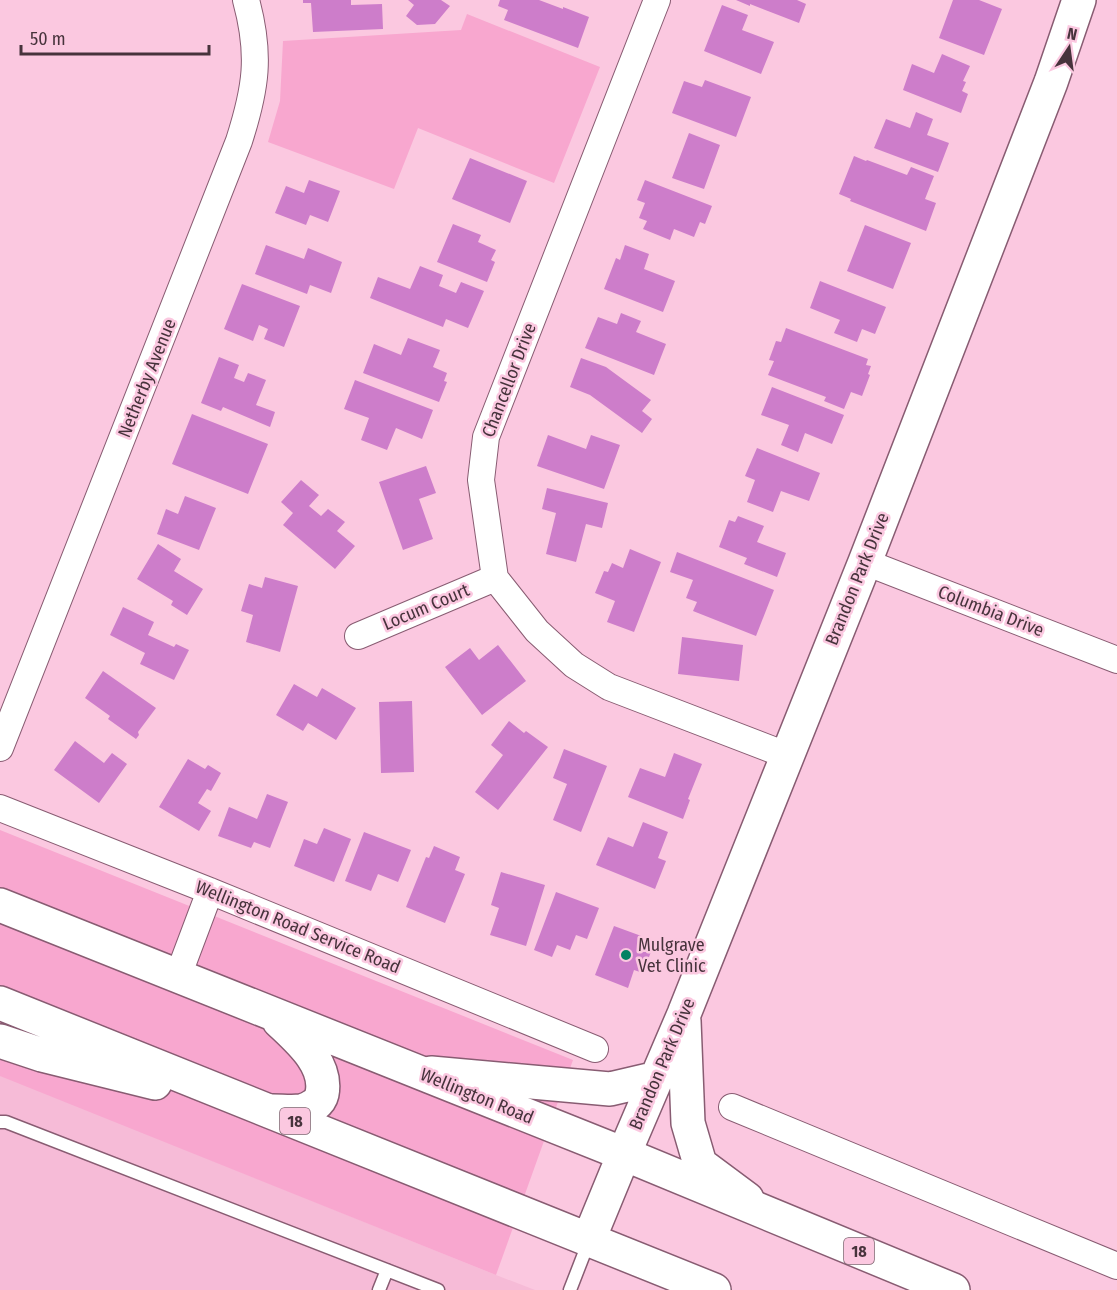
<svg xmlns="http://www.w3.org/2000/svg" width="1117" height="1290" font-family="'Fira Sans Condensed',sans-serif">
<rect width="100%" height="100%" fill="#fbc8e0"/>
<path fill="#f6bbd7" d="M0,1075l496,200 39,15h-535z"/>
<path fill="#f8a7cf" d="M467,14l133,53 -46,116 -136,-55 -24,61 -126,-47 12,-41 3,-60 178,-11z
M0,830l573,230 -77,215 -496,-199z"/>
<path fill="#cd7dca" d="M303,0h48v5l31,-1 1,25 -70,3 -2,-29h-8z
M408,0h33l9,6 -15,18 -18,1 -11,-9 8,-11z
M500,0h39l24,9v-2l26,10 -11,31 -74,-28 4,-10 -10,-4z
M736,0h61l9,4 -7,19 -49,-19v2z
M953,0h26l23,9 -18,46 -45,-17z
M722,5l26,10 -6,15 32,12 -13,32 -57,-23z
M942,54l28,12 -7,15 3,1 -4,9 6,3 -7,19 -58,-23 9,-26 22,9z
M705,80l46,17 -15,40 -64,-24 12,-32 18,6z
M916,112l17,7 -6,16 22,8 -11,29 -64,-24 12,-29 24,9z
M689,133l31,12 -16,44 -32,-11z
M854,156l12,5 1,-1 40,15 4,-8 23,9 -9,23 11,4 -10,28 -76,-30 1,-2 -12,-5z
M470,158l57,23 -17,42 -58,-24z
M309,180l31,11 -12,31 -18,-7 -4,10 -31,-12 11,-27 18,7z
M645,180l67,26 -7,18 -5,-2 -6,15 -20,-8 -4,11 -27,-11 4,-8 -8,-3 6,-15 -8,-3z
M453,224l28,11 -3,7 18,8 -5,10 4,2 -8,20 -50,-20z
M865,225l46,18 -18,46 -46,-18z
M266,245l38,14 4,-11 34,14 -11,31 -21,-8 -3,9 -52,-20z
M625,245l24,9 -5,15 31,12 -12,31 -59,-23 12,-31 4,2z
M420,266l23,9 -4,11 17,7 5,-11 23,9 -16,37 -22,-9 -3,8 -73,-29 8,-21 32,12z
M820,281l66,26 -11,27 -13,-5 -5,13 -23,-9 6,-13 -30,-12z
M242,284l58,22 -16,41 -20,-8 4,-10 -9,-4 -6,16 -29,-12z
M621,313l20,8 -5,11 30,12 -12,31 -69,-27 13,-31 19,7z
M786,328l82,31 -2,6 5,1 -3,8 2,1 -8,21 -11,-4 -7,17 -20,-8 2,-4 -58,-22 6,-14 -5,-1 7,-19 5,1z
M408,338l32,12 -7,17 14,6 -3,8 3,1 -8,20 -76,-29 11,-29 27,11z
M219,357l20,8 -5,13 10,4 4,-9 18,7 -10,25 19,7 -5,15 -47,-20 -2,4 -20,-8z
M581,358l25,9 45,33 -9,11 10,8 -10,14 -52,-38 -20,-8z
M355,380l78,30 -11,29 -26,-11 -9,22 -26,-10 8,-22 -25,-9z
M772,387l72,28 -12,29 -27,-11 -7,19 -17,-7 8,-20 -28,-10z
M192,414l76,30 -20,50 -76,-30z
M548,435l38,14 5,-14 29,10 -16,44 -67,-23z
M757,448l63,25 -11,28 -28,-10 -8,21 -26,-10 8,-22 -10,-4z
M426,466l10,27 -17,6 14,40 -30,11 -24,-68z
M301,480l18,15 -10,11 12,10 7,-7 17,13 -8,9 18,15 -20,23 -52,-44 10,-12 -12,-11z
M547,488l61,15 -6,25 -16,-4 -10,38 -30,-8 10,-41 -14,-4z
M185,496l31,12 -17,42 -42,-16 9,-25 12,5z
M738,516l26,10 -7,16 29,11 -9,24 -33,-13 3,-6 -28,-11 10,-27 6,2z
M158,544l23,15 -7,12 29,18 -16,26 -16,-10 2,-4 -36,-22z
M630,549l31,13 -27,70 -27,-10 8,-21 -20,-8 9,-22 4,1 4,-9 11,5z
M677,552l97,38 -18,46 -63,-25 4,-9 -11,-4 7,-18 -23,-8z
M265,577l33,9 -18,66 -34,-10 7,-27 -12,-4 8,-27 13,4z
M123,607l31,15 -6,13 26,12 2,-3 13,6 -15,30 -34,-16 5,-11 -35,-18z
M682,637l61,8 -4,36 -61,-7z
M498,645l28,36 -44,34 -37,-48 25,-19 9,12z
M103,671l53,37 -18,24 1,3 -3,4 -28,-20 2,-3 -25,-18z
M294,684l23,13 5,-9 34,20 -20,32 -28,-17 -5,8 -27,-16z
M412,701l2,71 -33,1 -2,-71z
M509,721l15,12 2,-2 22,16 -50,63 -23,-18 28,-37 -12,-10z
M75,741l29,22 8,-10 15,11 -28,39 -45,-33z
M564,749l43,17 -26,66 -28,-12 14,-36 -14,-6z
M674,753l28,11 -14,35 2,1 -7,19 -55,-22 12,-29 25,9z
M188,759l17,10 3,-4 13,8 -10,18 -4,-2 -9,14 13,8 -12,20 -40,-24z
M267,794l21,8 -18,46 -16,-6 -3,6 -33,-12 11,-29 28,12z
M643,822l25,10 -10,26 8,3 -11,28 -59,-24 12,-28 25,10z
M324,828l27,11 -17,43 -40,-16 10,-27 13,5z
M364,832l47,18 -13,32 -20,-8 -7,17 -26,-10z
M434,846l26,11 -5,13 10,4 -20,49 -39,-16 20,-50 3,1z
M501,872l44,13 -19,61 -36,-11 9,-27 -8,-3z
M556,892l43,16 -12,31 -11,-4 -6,15 -13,-5 -5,12 -18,-7z
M614,926l41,15 -12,32 -9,-3 -6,18 -33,-13z"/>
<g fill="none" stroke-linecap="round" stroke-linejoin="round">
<defs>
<path id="lane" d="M0,1122h6l432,168
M379,1290l8,-20
M570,1290l19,-49"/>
<path id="street" d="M657,0l-171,437 -5,43 14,98 42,53 37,34 35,22 177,68
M865,562l252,98
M358,636l137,-58
M0,748l239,-607c17,-53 22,-86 7,-141
M0,808l210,83 385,158
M178,976l32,-85
M732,1107l385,159"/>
<path id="secondary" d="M684,1021l4,102 12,41 47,35
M431,1073l179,16 47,-11
M624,1154l60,-140 181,-452 186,-480 28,-82"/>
<path id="highway" d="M0,905l624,249 329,136
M0,1003l714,287
M0,1041l42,14 113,28
M273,1111c9,0 19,1 28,0 9,-2 19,-8 21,-17 6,-30 -23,-54 -43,-73
M589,1239l35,-85"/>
</defs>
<use href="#lane" stroke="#885c72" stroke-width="15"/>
<use href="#street" stroke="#885c72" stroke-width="28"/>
<use href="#secondary" stroke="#885c72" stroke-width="36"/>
<use href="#highway" stroke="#885c72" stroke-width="36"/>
<use href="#lane" stroke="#fff" stroke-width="12"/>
<use href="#street" stroke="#fff" stroke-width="26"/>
<use href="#secondary" stroke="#fff" stroke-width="33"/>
<use href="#highway" stroke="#fff" stroke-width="33"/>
</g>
<circle fill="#028263" stroke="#fbc8e0" stroke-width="2" cx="626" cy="955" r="6"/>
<g text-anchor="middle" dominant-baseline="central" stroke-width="5" stroke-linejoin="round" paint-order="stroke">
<g fill="#fbc8e0" stroke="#7d606d" stroke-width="1.5">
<rect x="280" y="1108" width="30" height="26" rx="4.5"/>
<rect x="844" y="1238" width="30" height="26" rx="4.5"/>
</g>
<g font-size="16" font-weight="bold" fill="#47333c">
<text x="295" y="1121">18</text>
<text x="859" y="1251">18</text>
</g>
<g font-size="18" fill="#47333c" stroke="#fbc8e0">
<text transform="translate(147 378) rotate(-68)">Netherby Avenue</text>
<text transform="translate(509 380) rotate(-69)">Chancellor Drive</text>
<text transform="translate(857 579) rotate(-68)">Brandon Park Drive</text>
<text transform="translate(426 607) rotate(-23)">Locum Court</text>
<text transform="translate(991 611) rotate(21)">Columbia Drive</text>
<text transform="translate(298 927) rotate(22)">Wellington Road Service Road</text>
<text transform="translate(662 1064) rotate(-67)">Brandon Park Drive</text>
<text transform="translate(477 1096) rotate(22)">Wellington Road</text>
</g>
<g font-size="18" fill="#47333c" stroke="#fbc8e0" text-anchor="start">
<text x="638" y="945">Mulgrave<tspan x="638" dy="21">Vet Clinic</tspan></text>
</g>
</g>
<g transform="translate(1069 48) rotate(13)" stroke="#fbc8e0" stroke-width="4.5" paint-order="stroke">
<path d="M0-4.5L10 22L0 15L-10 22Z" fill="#47333c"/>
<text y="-9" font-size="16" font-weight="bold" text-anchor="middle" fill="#47333c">N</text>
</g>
<path d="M21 45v9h188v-9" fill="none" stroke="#47333c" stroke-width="3"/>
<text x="30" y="45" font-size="18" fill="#47333c" stroke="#fbc8e0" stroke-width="4.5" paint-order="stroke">50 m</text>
</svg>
